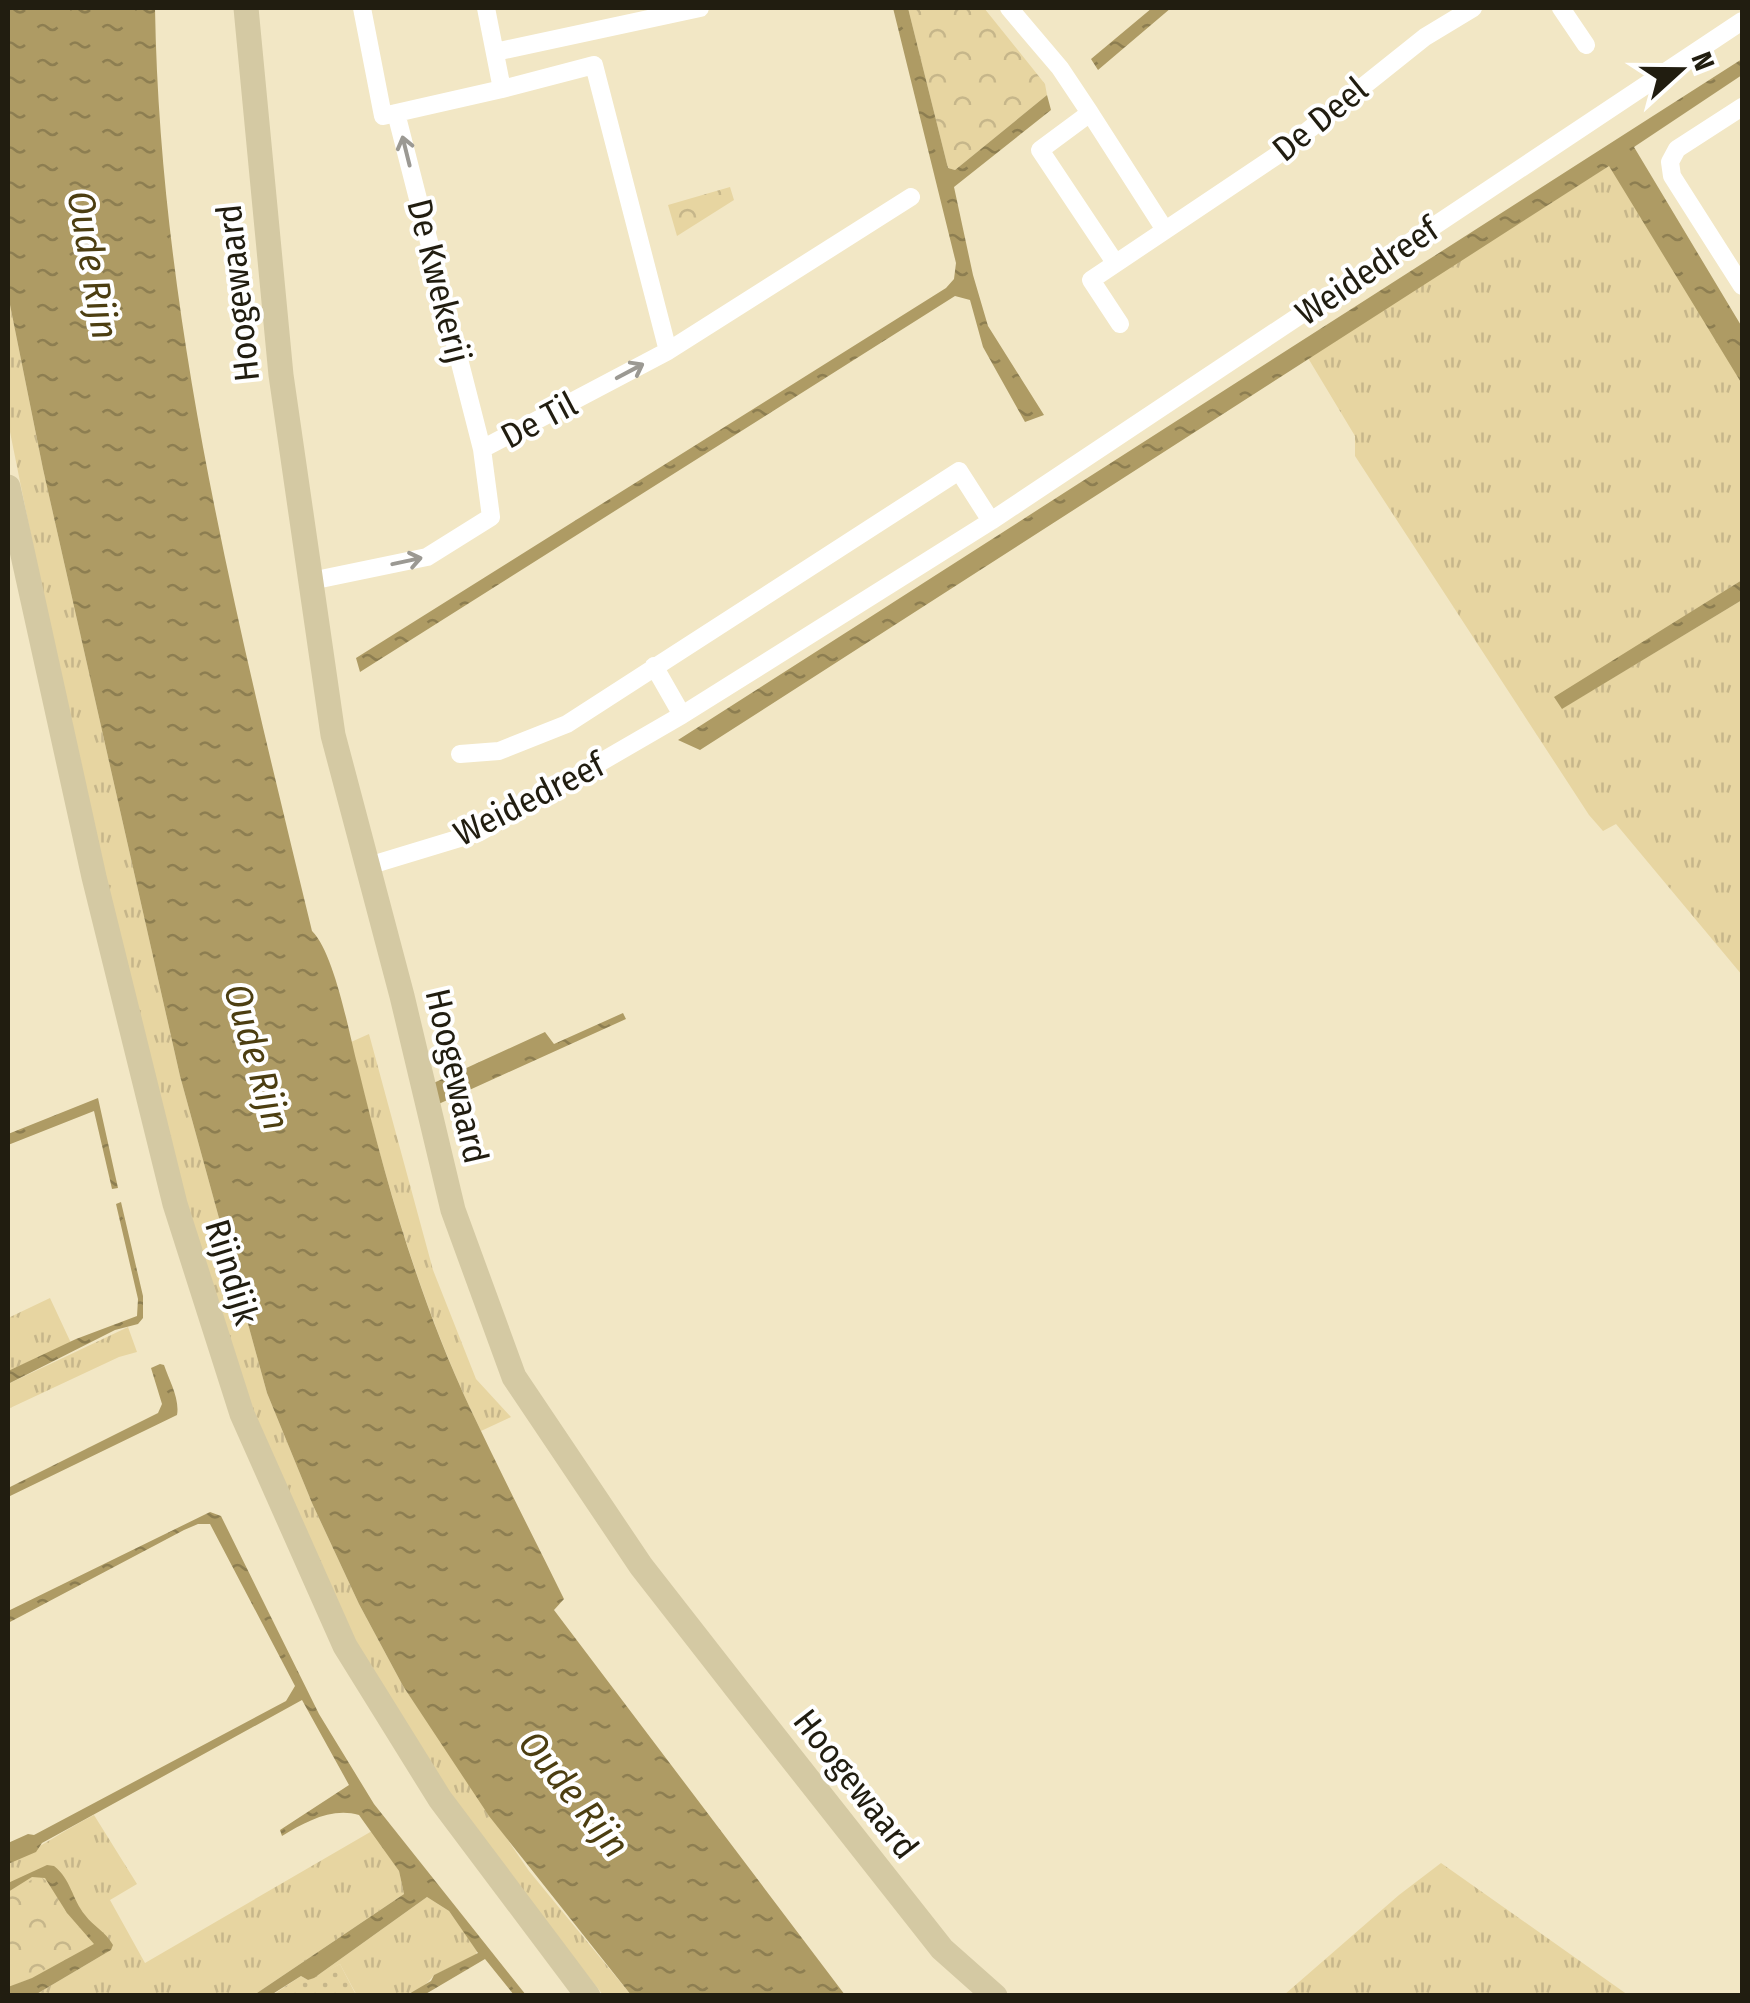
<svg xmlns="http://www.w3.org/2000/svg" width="1750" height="2003" font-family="'Fira Sans Condensed',sans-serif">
<defs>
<pattern id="grass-tufts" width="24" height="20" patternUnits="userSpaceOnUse" patternTransform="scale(2.5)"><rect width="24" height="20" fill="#e7d5a1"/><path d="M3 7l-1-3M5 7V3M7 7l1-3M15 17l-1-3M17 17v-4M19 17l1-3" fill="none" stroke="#c6b68a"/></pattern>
<pattern id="forest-crowns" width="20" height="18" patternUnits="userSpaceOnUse" patternTransform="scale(2.5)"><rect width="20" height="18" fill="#e7d5a1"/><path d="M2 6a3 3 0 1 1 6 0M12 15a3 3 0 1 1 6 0" fill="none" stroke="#c6b68a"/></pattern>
<pattern id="garden-dots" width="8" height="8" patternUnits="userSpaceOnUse" patternTransform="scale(2.5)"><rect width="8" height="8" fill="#e7d5a1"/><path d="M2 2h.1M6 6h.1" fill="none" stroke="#c6b68a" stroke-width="1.8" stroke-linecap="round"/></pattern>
<pattern id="water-ripples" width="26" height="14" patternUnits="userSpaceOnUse" patternTransform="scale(2.5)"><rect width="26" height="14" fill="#ae9b64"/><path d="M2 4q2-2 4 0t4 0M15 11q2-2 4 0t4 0" fill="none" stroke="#8d7e51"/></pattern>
</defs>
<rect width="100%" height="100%" fill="#f2e7c5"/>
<path fill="url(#grass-tufts)" d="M1610,165l132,215v200l-187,118 8,10 179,-108v375l-126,-151 -13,7 -14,-16 -234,-359v-20l-47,-78z
M8,295l35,174 137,607 87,317 45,110 47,101 44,82 126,185 102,124h-28l-164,-209 -89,-148 -115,-248 -70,-241 -109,-489 -48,-238z
M369,1034l64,236 43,109 35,38 -30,14c-61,-124 -97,-256 -130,-389z
M50,1298l21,45 -63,28v-53z
M128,1327l9,25 -18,5 -111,52v-25z
M94,1815l43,69 -27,16 35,63 227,-132 27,40 5,23 -150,101h-219l76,-45 -103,37v-123c29,-15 55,-33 86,-49z
M1441,1863l187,132h-344l115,-100z
M427,1897l22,14 28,40 -1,4 -42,20c-17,24 -51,25 -78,19l-16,-30 -26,14z"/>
<path fill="url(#forest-crowns)" d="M908,8h76l61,76 2,11 -92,75 -7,-2z
M730,187l4,13 -57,36 -9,-31z
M39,1876l12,8 16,29 27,31 -85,44 -1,-96z"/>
<path fill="url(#garden-dots)" d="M340,1964l15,29 5,2 -89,1 30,-20 7,4z"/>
<path fill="url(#water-ripples)" d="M8,8h147c5,312 84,621 157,923 23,23 37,103 46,136 28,116 61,232 112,341 30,64 63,128 94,191l-10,11 291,385h-214l-142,-179 -86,-130 -44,-82 -47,-101 -45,-110 -87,-317 -137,-607 -35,-174z
M893,8h15l40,160 7,2 92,-75 4,15 -97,77 19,88 15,51 56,89 -19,7 -42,-75 -13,-47 -15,-4 -595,376 -4,-14 590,-370 8,-9 2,-16z
M1152,8h19l-73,62 -7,-11z
M1742,59v16l-108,72 108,180v57l-133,-218 -909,584 -22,-10z
M1742,580v20l-180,109 -8,-12z
M623,1013l3,6 -194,88 -5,-21 118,-54 9,12z
M98,1098l20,90 -6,1 -18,-78 -86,34v-11z
M121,1202l22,94v22l-5,6 -23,6 -107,54v-13l68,-32 61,-23 1,-17 -22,-95z
M160,1364l4,1c5,15 16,34 13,50l-169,82v-9l150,-75 4,-9 -11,-36z
M210,1512l11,4 98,198 55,90 152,191h-12l-29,-36 -61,36h-17l24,-14 3,-6 44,-22 -29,-42 -22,-14 -113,81 -6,2 -7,-4 -30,19h-17l150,-101 -5,-23 -40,-56c-27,-8 -54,7 -77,21l-2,-6 69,-45 -47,-85 -260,143 -6,9 -28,12v-21l20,-9 6,1 252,-134 9,-15 -85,-162h-12l-14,6 -176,93v-12z
M47,1865l7,1c17,13 18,33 31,49 9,12 20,16 28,30l-2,5 -76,45h-27v-8l24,-9 62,-34 -27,-31 -22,-35 -13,-1 -24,15v-9z"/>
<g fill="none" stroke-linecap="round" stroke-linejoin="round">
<path stroke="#fff" stroke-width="18" d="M362,8l21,108 119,-27 -16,-81
M1009,8l51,60 30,45
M1561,8l25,37
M495,52l205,-44
M502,89l92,-24 74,286
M1742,107l-65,42 -7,13 2,14 70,110
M1114,261l-74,-111 50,-37 75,117
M1120,324l-29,-44 185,-124 149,-119 48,-29
M482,449l186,-98 243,-154
M311,581l116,-24 64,-40 -9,-68 -86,-336
M654,666l28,49
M460,754l39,-3 68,-27 392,-253 32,50
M368,866l112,-34 202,-117 309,-194 751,-500"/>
<path stroke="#d4c9a3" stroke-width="25" d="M246,8l35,367 52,360 69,261 51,214 61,167 127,189 96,123 205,260 53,47
M8,487l86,390 81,327 67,210 103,232 95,153 148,197"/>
</g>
<defs><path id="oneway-shaft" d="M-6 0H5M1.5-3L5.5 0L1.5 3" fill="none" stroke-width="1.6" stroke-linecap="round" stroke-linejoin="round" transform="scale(2.5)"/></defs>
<g stroke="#9b9993">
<use href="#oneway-shaft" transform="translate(406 151) rotate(-104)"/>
<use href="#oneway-shaft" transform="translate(630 371) rotate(-28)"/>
<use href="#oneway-shaft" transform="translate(407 561) rotate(-12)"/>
</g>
<g text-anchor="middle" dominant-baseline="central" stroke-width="8" stroke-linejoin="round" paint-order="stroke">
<g font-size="35" fill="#211d10" stroke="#fff">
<text transform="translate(1320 119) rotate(-39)">De Deel</text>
<text transform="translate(1367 271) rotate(-34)">Weidedreef</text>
<text transform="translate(439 281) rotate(76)">De Kwekerij</text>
<text transform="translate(238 293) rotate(-96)">Hoogewaard</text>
<text transform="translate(539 420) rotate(-28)">De Til</text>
<text transform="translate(529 799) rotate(-27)">Weidedreef</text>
<text transform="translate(457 1076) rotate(77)">Hoogewaard</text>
<text transform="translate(232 1272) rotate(73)">Rijndijk</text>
<text transform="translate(856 1784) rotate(52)">Hoogewaard</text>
</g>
<g font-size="38" font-style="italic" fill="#4c3e11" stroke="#fff">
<text transform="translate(93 265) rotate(80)">Oude Rijn</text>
<text transform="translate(257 1057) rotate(74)">Oude Rijn</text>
<text transform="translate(574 1794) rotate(51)">Oude Rijn</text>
</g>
</g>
<rect width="1750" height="2003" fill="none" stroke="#211d10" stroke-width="20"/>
<g transform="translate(1680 70) rotate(69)" stroke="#ffffff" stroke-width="8" paint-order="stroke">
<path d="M0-8L18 38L0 25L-18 38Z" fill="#211d10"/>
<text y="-15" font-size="28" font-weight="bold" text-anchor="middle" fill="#211d10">N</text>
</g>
</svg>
